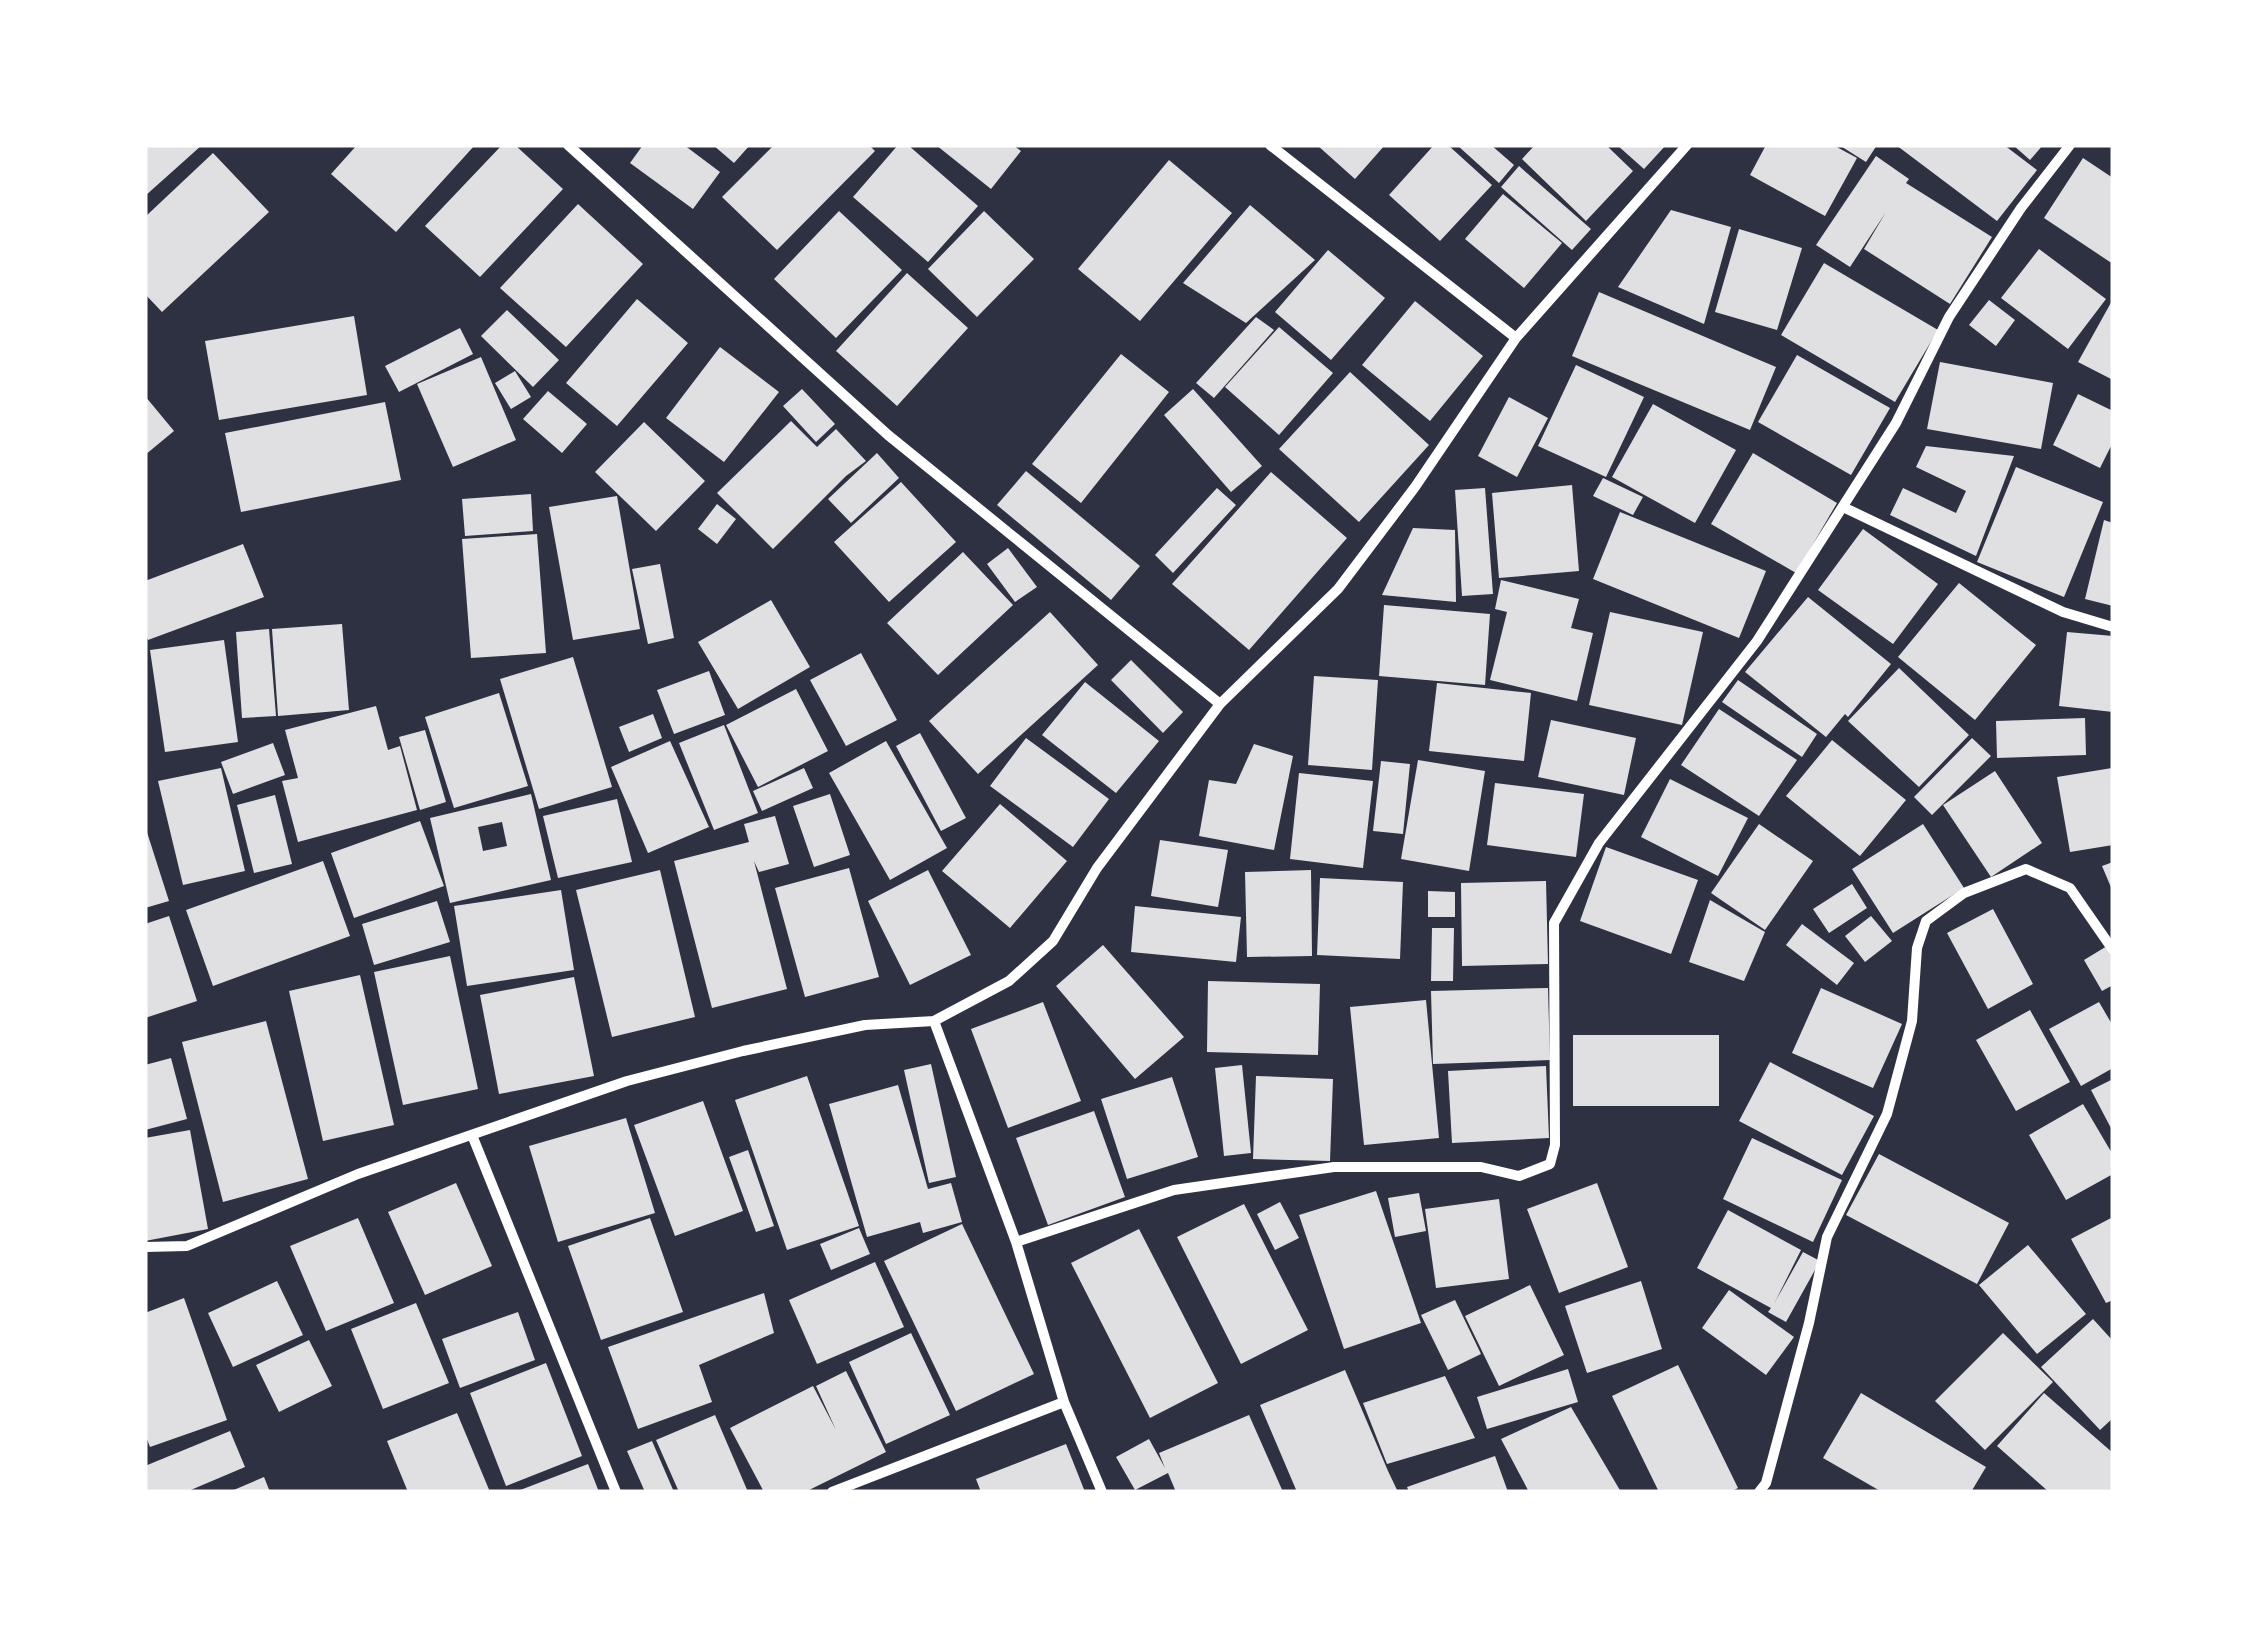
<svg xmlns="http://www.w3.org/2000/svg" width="2258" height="1637" font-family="Lato,sans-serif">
<rect width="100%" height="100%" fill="#2d3142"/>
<path fill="#e0e0e3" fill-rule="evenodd" d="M145,145h57l-57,51z
M357,145h118l-79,87 -65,-58z
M502,145h13l48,44 -83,88 -55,-51z
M643,145h41l36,27 -27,37 -63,-46z
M713,145h37l-16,18z
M774,145h95l6,6 -98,99 -55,-53z
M898,145h10l70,61 -50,56 -75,-65z
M936,145h77l8,6 -30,38z
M1317,145h68l-30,34z
M1434,145h14l44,40 -52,56 -51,-46z
M1457,145h34l23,20 -15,18z
M1535,145h71l27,26 -47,50 -64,-62z
M1617,145h49l-22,24z
M1766,145h67l24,13 -32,58 -75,-41z
M1839,145h38l-11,17z
M1896,145h108l33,25 -40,51z
M2013,145h30l-13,15z
M213,153l56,59 -107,100 -17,-18v-77z
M1876,156l33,23 -3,4 86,54 -42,67 -86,-55 22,-37 -36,55 -34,-22z
M2083,158l30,20v86l-69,-46z
M1169,160l63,53 -92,108 -62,-52z
M1519,166l72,63 -19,21 -71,-63z
M1503,194l59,49 -38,45 -59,-49z
M578,204l65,60 -77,83 -66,-59z
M1250,205l65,55 -69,63 -63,-40z
M1671,210l60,17 -27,97 -86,-37z
M839,211l63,59 -66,68 -62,-59z
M984,211l50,48 -57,58 -49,-48z
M1739,229l63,19 -25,82 -62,-18z
M2039,249l67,50 -38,50 -67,-51z
M1328,250l57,48 -54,62 -56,-48z
M1824,263l114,67 -43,72 -114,-67z
M907,273l61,55 -71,78 -61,-55z
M1599,292l177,75 -26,63 -178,-74z
M637,299l51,44 -71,83 -51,-43z
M2113,299v81l-35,-18z
M1989,300l26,20 -19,26 -27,-21z
M1415,301l68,55 -53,65 -68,-56z
M507,310l52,50 -26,27 -52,-51z
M354,316l13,79 -148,25 -14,-79z
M1256,317l18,13 -60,68 -18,-15z
M1279,327l54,46 -54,62 -54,-48z
M460,328l13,26 -74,38 -14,-26z
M720,347l59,45 -55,70 -58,-44z
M1121,354l48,38 -88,111 -49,-39z
M1797,355l93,53 -39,67 -93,-53z
M481,357l35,83 -63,27 -36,-83z
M1940,362l113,21 -12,66 -114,-20z
M1576,365l68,32 -38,80 -68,-31z
M515,371l16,26 -20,12 -16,-26z
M1350,372l79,73 -70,77 -80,-73z
M802,389l33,35 -19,18 -33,-36z
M1193,389l69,77 -31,26 -67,-77z
M548,391l39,33 -25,29 -39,-34z
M2078,394l35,17v31l-13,26 -47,-23z
M145,396l29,35 -29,24z
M1509,397l39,21 -31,59 -39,-21z
M385,402l16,78 -160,32 -16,-79z
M1653,404l83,46 -41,73 -83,-46z
M791,421l26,26 19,-18 30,32 -20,15 -73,73 -56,-56z
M644,422l61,59 -49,50 -61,-59z
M1926,446l88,10 -38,100 -86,-41 13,-27 53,25 10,-22 -50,-24z
M877,453l22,25 -48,45 -23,-24z
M1753,453l84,50 -41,70 -85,-49z
M2016,467l87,35 -39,95 -87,-35z
M1026,471l114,95 -29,34 -114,-95z
M1271,472l76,66 -98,112 -77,-66z
M1603,478l40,19 -10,18 -40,-19z
M901,482l55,60 -67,60 -55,-60z
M1572,485l7,86 -80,7 -7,-85z
M1217,488l19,17 -63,68 -18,-18z
M1485,488l8,106 -31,2 -7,-106z
M531,494l2,37 -68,5 -3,-37z
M617,496l23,133 -67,11 -24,-133z
M717,504l19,15 -19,25 -19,-15z
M1620,512l146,59 -27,67 -146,-59z
M2104,520l9,3v83l-28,-7z
M1413,528l42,2 1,72 -74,-7z
M1863,529l75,55 -45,60 -75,-54z
M537,534l9,119 -75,5 -9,-119z
M243,544l21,53 -116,43 -3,-8v-51z
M1008,548l29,39 -22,15 -28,-38z
M963,552l50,53 -75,70 -51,-52z
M660,564l14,74 -26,6 -16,-75z
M1501,580l78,19 -8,29 22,5 -16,68 -87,-21 17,-68 -12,-3z
M1959,583l77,62 -61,75 -77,-63z
M1808,597l83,67 -43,53 -3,-3 -19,23 -81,-65z
M771,600l39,67 -72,42 -40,-67z
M1384,605l106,9 -5,71 -106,-9z
M1050,612l48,53 -120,109 -49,-53z
M1610,612l93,20 -21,93 -93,-20z
M342,624l7,86 -71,6 -6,-87z
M269,629l7,87 -34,2 -6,-86z
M2067,632l46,4v76l-54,-6z
M224,640l14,102 -73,10 -15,-102z
M861,653l36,67 -51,26 -36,-66z
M573,657l39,130 -73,22 -39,-130z
M1131,660l52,52 -20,21 -52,-53z
M1899,668l70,67 -50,52 -71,-66z
M709,671l16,44 -51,19 -17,-44z
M1314,676l64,4 -6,90 -64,-5z
M1738,680l79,54 -15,23 -80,-55z
M1085,682l74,59 -43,52 -74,-58z
M1437,683l94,10 -7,68 -95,-10z
M796,689l32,62 -70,36 -32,-62z
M499,693l29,93 -74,22 -29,-91z
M376,706l12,44 12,-4 17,64 -119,32 -16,-61 16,-3 -13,-48z
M1719,709l78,51 -38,56 -78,-51z
M653,714l9,24 -33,14 -10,-25z
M2085,718l1,37 -89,3 -1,-37z
M1551,720l85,18 -12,57 -86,-18z
M724,725l34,88 -44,17 -35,-87z
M425,730l21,72 -26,8 -21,-73z
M920,733l46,85 -25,13 -45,-85z
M1026,738l83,61 -36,48 -83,-61z
M1972,738l19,18 -59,59 -18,-18z
M1832,740l74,60 -46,56 -74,-60z
M670,741l39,86 -61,26 -37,-86z
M886,741l61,107 -57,32 -61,-107z
M273,743l12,32 -52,19 -12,-32z
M1254,744l39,12 -19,94 -75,-14 10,-56 27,4z
M1418,760l67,11 -16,100 -68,-12z
M1381,761l29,3 -7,70 -30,-3z
M221,768l24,103 -62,14 -25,-104z
M804,768l9,20 -51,23 -9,-20z
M2112,768l1,77 -43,7 -13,-75z
M1995,771l47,72 -51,34 -48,-72z
M1299,773l74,8 -10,87 -73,-9z
M1670,779l78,39 -30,58 -77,-39z
M1495,783l89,11 -8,63 -89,-12z
M531,794l20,86 -101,23 -20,-85zM502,822l5,24 -24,5 -5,-24z
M830,794l20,61 -36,12 -21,-61z
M275,795l17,69 -38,9 -17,-68z
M617,799l15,63 -74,16 -15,-62z
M1000,804l67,57 -57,67 -68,-57z
M775,816l14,48 -30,8 -5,-11 33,128 -75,19 -38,-147 75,-19 -5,-18z
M420,821l24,65 -90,32 -23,-65z
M1759,824l54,37 -48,69 -54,-37z
M1923,824l41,64 -71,45 -41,-64z
M145,826l24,75 -24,7z
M1160,840l68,10 -10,57 -67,-11z
M1606,847l92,33 -27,74 -91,-33z
M323,861l27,75 -137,50 -27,-76z
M2113,862v30l-11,-26z
M849,868l30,109 -74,20 -30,-109z
M660,870l35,147 -83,20 -36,-147z
M928,870l43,85 -61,30 -42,-84z
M1311,870l1,86 -65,1 -2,-85z
M1320,878l83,4 -3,77 -83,-4z
M1546,881l2,83 -86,2 -1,-83z
M1852,884l15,24 -38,25 -16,-24z
M561,890l13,80 -107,16 -13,-80z
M1428,891l27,1v25h-27z
M1710,900l55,32 -21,49 -55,-19z
M437,901l13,41 -76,23 -12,-41z
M1135,906l106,11 -5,45 -105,-10z
M1993,909l40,75 -45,25 -41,-76z
M169,916l28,85 -52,17v-94z
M1871,916l21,25 -27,21 -20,-26z
M1802,924l52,39 -17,22 -51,-40z
M1432,928h22l-1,53h-22z
M1103,945l81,92 -49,42 -79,-93z
M2107,946l6,11v28l-11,6 -18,-31z
M450,956l28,133 -75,16 -29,-133z
M360,975l34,150 -71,16 -34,-150z
M574,977l20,99 -95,18 -19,-99z
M1208,981l112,3 -2,71 -111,-3z
M1548,988l2,72 -117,4 -2,-73z
M1821,988l81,36 -29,64 -81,-35z
M1426,1000l13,138 -75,7 -14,-138z
M1043,1002l38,99 -73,27 -37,-99z
M2099,1002l14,24v42l-32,18 -32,-57z
M2030,1010l40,72 -54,29 -40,-71z
M266,1021l42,158 -85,23 -41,-160z
M1573,1035h146v71h-146z
M171,1058l16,61 -42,11v-65z
M1770,1062l104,54 -32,59 -103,-54z
M931,1064l25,113 -27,6 -25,-113z
M1242,1065l9,88 -27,3 -9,-88z
M1546,1066l3,72 -97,5 -4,-72z
M807,1076l52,150 -72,24 -52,-150z
M1256,1076l77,3 -3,82 -77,-2z
M1172,1077l26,80 -71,22 -26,-80z
M2113,1079v53l-22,-42z
M898,1085l30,104 23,-6 11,39 -39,11 -3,-11 -53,15 -38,-133z
M703,1101l40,110 -68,25 -41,-111z
M2083,1104l30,51v19l-47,26 -37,-65z
M1094,1111l31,86 -77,28 -32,-87z
M626,1118l29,95 -97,29 -29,-96z
M190,1130l18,99 -63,12v-103z
M1752,1138l90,42 -29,62 -90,-43z
M748,1150l26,76 -18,6 -27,-75z
M1879,1154l130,69 -32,61 -131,-69z
M456,1183l36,83 -67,29 -37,-83z
M1597,1183l31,84 -69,26 -32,-84z
M1376,1191l45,132 -77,26 -45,-134z
M1419,1193l7,38 -31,6 -7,-39z
M1499,1199l10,80 -73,9 -11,-79z
M1280,1202l19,36 -24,12 -18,-36z
M1244,1204l64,126 -67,34 -64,-127z
M1728,1210l73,40 -26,52 28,-50 17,9 -34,61 -18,-10 3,-4 -74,-40z
M2113,1217v83l-7,3 -35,-64z
M358,1218l36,85 -68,28 -36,-85z
M650,1218l33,94 -82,28 -33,-94z
M962,1224l72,150 -78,37 -72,-150z
M859,1228l11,26 -39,16 -11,-26z
M1139,1229l79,154 -68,35 -79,-155z
M2028,1245l58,69 -49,40 -58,-69z
M875,1262l29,65 -87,37 -28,-64z
M277,1281l26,54 -70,32 -25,-54z
M1641,1281l21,68 -75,24 -22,-67z
M1530,1285l34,70 -65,31 -34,-70z
M1729,1290l65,47 -28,38 -64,-47z
M764,1293l10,40 -75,32 13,37 -74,27 -30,-82z
M184,1298l43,122 -77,27 -5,-13v-121z
M1455,1300l26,54 -33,16 -27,-55z
M416,1303l33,80 -66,26 -32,-80z
M518,1312l17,48 -75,28 -18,-49z
M2093,1319l20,22v77l-13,12 -59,-63z
M911,1333l39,82 -64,29 -37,-82z
M2003,1333l50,49 -68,68 -50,-49z
M309,1340l23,46 -53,26 -23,-47z
M546,1363l36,93 -76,30 -36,-93z
M1678,1365l60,123 -8,4h-71l-47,-96z
M1568,1369l10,33 -91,27 -10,-32z
M1345,1370l43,101 10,21h-101l-37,-87z
M846,1371l40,81 -81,40h-41l-34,-64 83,-42 23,44 -20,-44z
M1445,1376l30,62 -88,26 -24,-61z
M1861,1393l125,74 -15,25h-89l-59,-34z
M2044,1393l69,60v39h-64l-52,-46z
M1571,1407l50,85h-92l-28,-53z
M457,1413l33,79h-82l-21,-51z
M715,1415l33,77h-69l-23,-52z
M1249,1415l34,77h-107l-8,-19 -33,17 -19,-33 33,-18 16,29 -6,-15z
M230,1431l15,36 -59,25h-41v-26z
M652,1441l22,51h-29l-18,-41z
M1066,1444l19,48h-104l-5,-13z
M1495,1456l13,36h-99l-2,-5z
M588,1464l11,28h-84z
M264,1477l6,15h-41z"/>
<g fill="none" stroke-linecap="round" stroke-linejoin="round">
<path stroke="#fff" stroke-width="10" d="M568,145l320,290 332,269
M1270,145l246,193
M1843,507l220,105 50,15
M934,1021l82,221 48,160 38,90
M472,1135l144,357
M1016,1242l158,-52 160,-23h147l38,9 31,-12 5,-19 -1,-222 45,-80 158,-202 139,-218 53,-106 72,-109 49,-63
M145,1247l42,-1 171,-72 269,-93 116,-30 122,-26 69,-4 75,-40 44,-40 44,-73 123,-164 118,-115 77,-102 101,-149 171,-193
M832,1492l232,-90
M1759,1492l7,-9 43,-160 18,-86 60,-123 25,-93 5,-73 9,-27 38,-28 62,-24 44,19 43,62"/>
</g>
<rect width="2258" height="1637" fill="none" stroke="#ffffff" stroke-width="295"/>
</svg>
